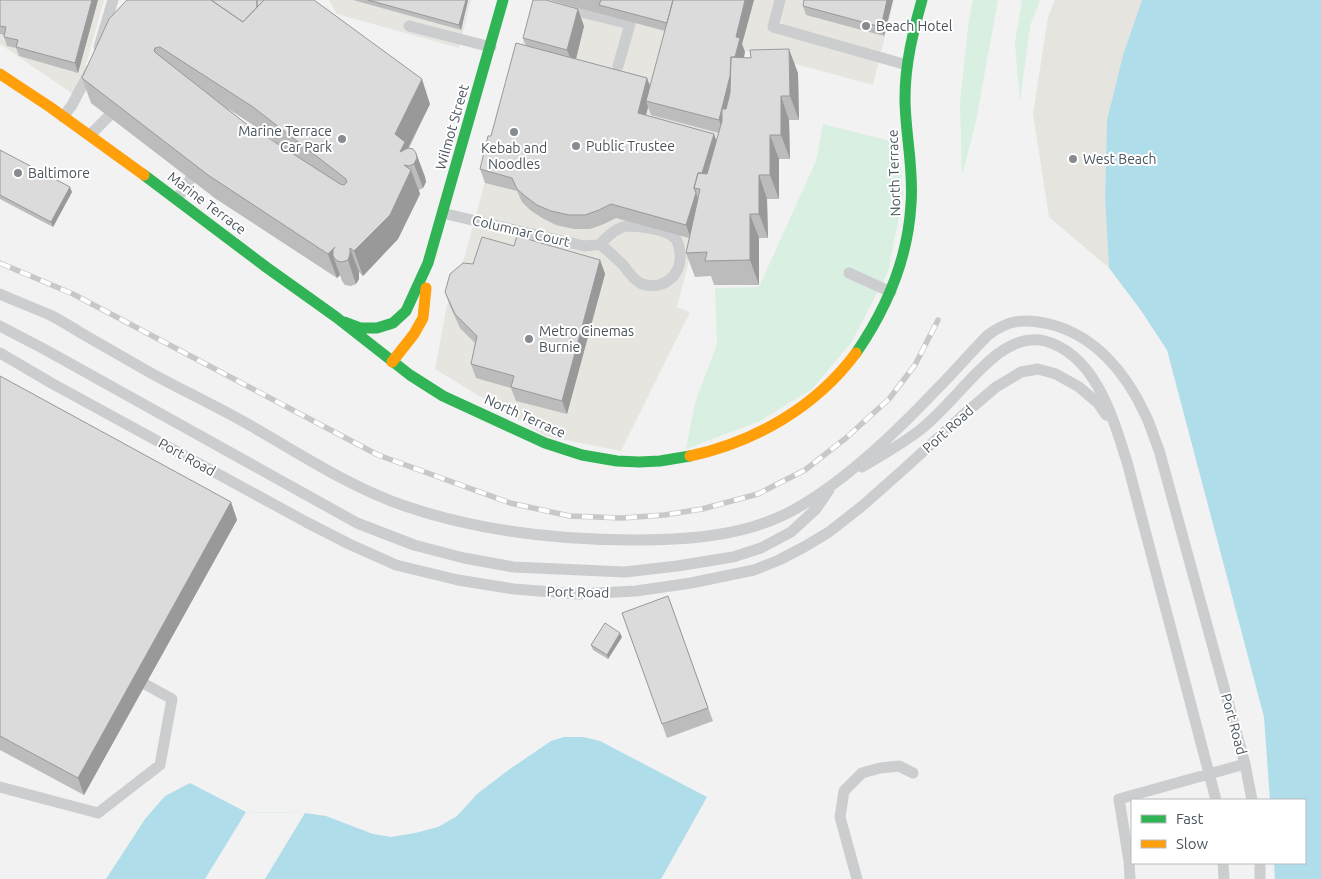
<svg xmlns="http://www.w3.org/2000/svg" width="1321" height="879" font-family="Ubuntu,sans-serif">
<rect width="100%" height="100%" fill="#f2f2f2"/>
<path fill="#e6e5e0" d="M0,0h104l-19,68 -12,26 -73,-50z
M329,0h142l-12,48 -122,-34z
M534,0h360l-21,85 -130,-35 -66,257 13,5 -69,139 -76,-15 -110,-67 12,-64 19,-53z"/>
<path fill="#d8efe2" d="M973,0h25l-22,121 -14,55 -2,-74 9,-82z
M1022,0h18l-10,26 -10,76 -5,-59z
M823,124l76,19 4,53 -15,76 -37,71 -39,46 -52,32 -74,28 9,-46 22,-59 -2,-56 44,-1 57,-126z"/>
<path fill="#e5e4df" d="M1055,0h87l-19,55 -16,65 -2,77 4,71 -60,-51 -16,-103 15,-97z"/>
<path fill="#b0ddea" d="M1142,0h179v879h-46l-1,-16h31v-63h-35l-6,-83 -97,-367 -27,-41 -31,-41 -4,-71 2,-77 16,-65z
M564,737h19l17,4 107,56 -46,82h-555l39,-60 20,-23 25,-13 56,29 59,1 21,3 47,18 18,3 24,-4 23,-6 19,-11 20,-22 30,-23 44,-30z"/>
<path fill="#f2f2f2" d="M246,812l59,1 -40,66h-60z"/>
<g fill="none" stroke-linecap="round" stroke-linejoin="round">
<path stroke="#cccdcf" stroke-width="11" d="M780,0l-7,27 134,38
M565,8l65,16 -12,42
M409,26l82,21
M99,47l14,-47
M63,117l9,-12 19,-36
M90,135l26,-26 4,-2
M177,199l16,-24 9,-4
M442,213l142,33c5,-1 11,0 16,-2 1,0 4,-4 5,-5 7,-6 13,-12 23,-13 13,0 39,3 48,13 2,4 4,10 4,15 2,21 -17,37 -38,30 -9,-4 -13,-12 -19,-19 -7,-7 -15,-14 -23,-21
M849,273l42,19
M0,294c17,8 35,14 52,22 10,5 19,11 29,17 23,13 45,26 68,39 36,20 74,37 109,58 47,27 93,57 144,75 75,26 153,35 232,35 55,0 115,-4 163,-32 51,-29 101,-78 141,-120 17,-17 33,-36 50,-53 20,-15 36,-17 61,-11 46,11 77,49 96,90 6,12 9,24 14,36l86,314 7,36
M0,326l44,23 313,174 57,22 50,13 49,9 112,5 52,-6 56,-9 28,-9 30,-16 25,-23 13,-19
M0,353l53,31 253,138 43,22 47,21 62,15 56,9 64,5 58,-3 55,-8 63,-13 25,-10 25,-13 25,-15 32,-25 43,-38 58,-53 34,-29 25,-15 17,-3 18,5 23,13 19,16 8,12
M862,467c20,-12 40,-23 58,-37 29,-23 50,-55 79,-77 14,-10 30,-16 46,-12 51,14 68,77 82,121l89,338
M0,787l98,26 62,-48 12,-66 -38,-21
M1223,863l1,16
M1260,863v16
M857,879l-17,-62 4,-26 18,-18 18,-5 19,-2 14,7
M1130,879l-1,-18 -10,-62 126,-35"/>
<path stroke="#30b455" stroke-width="11" d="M144,175l122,92 70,50 74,58 33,21 102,47 37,12 35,6 22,1 21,-1 30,-5
M344,322l16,6h17l16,-5 13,-12 22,-48 75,-263
M856,353c31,-45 52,-94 55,-149 3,-36 -6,-71 -6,-106 0,-34 8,-66 17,-98"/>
<path stroke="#ff9f0a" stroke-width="11" d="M0,74l50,33 94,68
M392,362l22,-28 9,-16 3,-30
M690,456c65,-14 126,-49 166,-103"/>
<defs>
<path id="rail" d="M0,263l73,31 305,161 132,48 60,13 52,2 42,-3 38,-6 56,-15 47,-24 41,-32 43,-39 26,-34 23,-45"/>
</defs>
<use href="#rail" stroke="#c7c8c9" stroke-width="5.5"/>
<use href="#rail" stroke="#fff" stroke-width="4" stroke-dasharray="11" stroke-linecap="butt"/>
</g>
<path fill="#bcbcbd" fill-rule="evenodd" d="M0,0h98l-20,73 -59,-17 -3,-8 -9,-2 -3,-9v-2l-4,-1z
M127,0l303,104 -21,44 7,5 9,24 1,5 -3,6 -4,2 1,4 -22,45 -35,37 -4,-4v7l-3,5 -5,2 -6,-1 -3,-4 -2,-6 -3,3 -121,-79 -125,-96 -9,-25zM227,108l35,23 18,15 -35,-23z
M353,0h115l-7,30z
M549,0h205l-12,44 3,8 -1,6 54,15 1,47h-10l1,39h-11v40h-12l1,39h-9v47h-45l-3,-9 -16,1 -9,-24 3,-15 -73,-20 -12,6 -14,5h-16l-18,-4 -14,-7 -12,-8 -8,-8 -5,-11 -32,-8 -5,-14 11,-33 35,-90 -3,-8 61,-12 -8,33 71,19 3,8 15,-55zM648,107l3,8 68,18 -3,9 -2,-8 -68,-19z
M893,0l-9,36 -78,-21 -3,-9z
M0,150l72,42 -19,35 -53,-28z
M514,246l86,14 5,14 -38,140 -51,-13 -5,-13 -35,-10 -5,-14 4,-21 -15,-15 -10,-22 -5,-14 28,-28z
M0,376l231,126 6,18 -153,275 -84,-45z
M668,596l45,125 -46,17 -45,-125z
M622,637l-14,22 -15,-9 -2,-5z"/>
<path fill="#99999a" d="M92,0h6l-20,73 -3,-10z
M466,0h2l-7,30 -2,-5z
M745,0h9l-12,44 3,8 -21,82 -5,-14 17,-83z
M887,0h6l-9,36 -3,-9z
M578,9l6,17 -10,41 -7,-17z
M789,49l9,24 1,47 -9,-24z
M647,78l5,13 -6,10 2,6 -5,20 -5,-14z
M422,79l8,25 -23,46 -2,15 -10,-31z
M781,96l8,24 1,39 -9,-24z
M714,134l5,14 -19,41h-3z
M770,135l9,24v40l-9,-24z
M416,153l9,24 1,5 -3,6 -9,-24z
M411,170l9,24 -22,45 -35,37 -9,-25z
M759,175l8,24 1,39 -9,-24z
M70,187l2,5 -19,35 -2,-5z
M696,193l5,14 -10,32 -5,-14z
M750,214l9,24v47l-9,-25z
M335,247l-2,9 7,19 -3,3 -9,-24z
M350,248l9,24v7l-3,5 -8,-24z
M600,260l5,14 -38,140 -5,-13z
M231,502l6,18 -153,275 -6,-17z
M620,633l2,4 -14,22 -1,-4z"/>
<path fill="#dbdbdc" stroke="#99999a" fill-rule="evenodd" d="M0,0h92l-17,63 -59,-16 2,-7 -14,-3 2,-10 -6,-1z
M127,0h84l32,22 21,-22h50l108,79 -27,55 10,8 -5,10 8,-4 5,1 3,4 1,5 -3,6 -5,2 -5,-1 7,5 -21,45 -36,36 -4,-3v6l-2,6 -6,2 -5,-1 -4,-5v-6l2,-3 -7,7 -120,-79 -126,-97 27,-59zM160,47l93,60 93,72 1,3 -3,3 -4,-1 -95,-61 -89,-70 -2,-2 1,-3z
M211,0h46v7l-14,15z
M257,0h7l-7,7z
M368,0h98l-7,25z
M533,0h13l32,9 -11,41 -44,-12z
M601,0h72l-6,23 -68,-18z
M673,0h72l-9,37 4,1 -5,19h-4l-1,19 -11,44 -73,-19z
M804,0h83l-6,27 -78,-21z
M516,43l131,35 -9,35 76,21 -12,39h-4l-4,15 2,5 -10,32 -75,-21 -12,6 -14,5h-16l-18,-4 -14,-6 -12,-9 -8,-7 -5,-11 -32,-9 8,-33h3z
M789,49l1,47h-9v39h-11v40h-11v39h-9v46l-45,1 2,-9 -21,1 14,-64 -6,-1 4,-15 9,1 15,-53v-12h4l4,-16 1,-36 20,1 -1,-8z
M0,150l70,37 -19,35 -51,-27z
M517,236l83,24 -38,141 -51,-14 3,-11 -43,-12 6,-28 -22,-22 -10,-22 5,-18 13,-11 10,1 9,-27 32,9z
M0,376l231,126 -153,276 -78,-42z
M668,596l40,112 -46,16 -40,-111z
M605,623l15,10 -13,22 -16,-10z"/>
<g fill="#858b91" stroke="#fff" stroke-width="2">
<circle cx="866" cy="26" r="5"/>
<circle cx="514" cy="132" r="5"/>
<circle cx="342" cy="139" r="5"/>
<circle cx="576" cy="146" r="5"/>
<circle cx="1073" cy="159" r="5"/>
<circle cx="18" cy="173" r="5"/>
<circle cx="529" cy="339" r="5"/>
</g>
<g text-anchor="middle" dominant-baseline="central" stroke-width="4" stroke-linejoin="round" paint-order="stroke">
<g font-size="14" fill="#4a545d" stroke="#fff" text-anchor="start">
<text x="876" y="26">Beach Hotel</text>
<text x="332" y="131" text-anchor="end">Marine Terrace<tspan x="332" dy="16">Car Park</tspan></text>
<text x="586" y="146">Public Trustee</text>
<text x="514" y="148" text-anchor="middle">Kebab and<tspan x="514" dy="16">Noodles</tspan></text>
<text x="1083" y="159">West Beach</text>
<text x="28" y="173">Baltimore</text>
<text x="539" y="331">Metro Cinemas<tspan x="539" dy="16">Burnie</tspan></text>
</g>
<g font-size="14" fill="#4a545d" stroke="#fff">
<text transform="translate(452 127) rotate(-74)">Wilmot Street</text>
<text transform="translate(894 173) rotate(-92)">North Terrace</text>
<text transform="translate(207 203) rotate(37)">Marine Terrace</text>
<text transform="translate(521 231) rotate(13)">Columnar Court</text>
<text transform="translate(525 416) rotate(24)">North Terrace</text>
<text transform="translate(948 429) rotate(-42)">Port Road</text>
<text transform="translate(187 457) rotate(29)">Port Road</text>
<text transform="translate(578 592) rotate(1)">Port Road</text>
<text transform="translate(1234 724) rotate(75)">Port Road</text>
</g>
</g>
<rect x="1131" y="799" width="175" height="65" fill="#ffffff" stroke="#b7bbbe"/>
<rect x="1141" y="815" width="25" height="8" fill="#30b455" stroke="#b7bbbe"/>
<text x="1176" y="824" font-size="15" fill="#4a545d">Fast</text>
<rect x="1141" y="840" width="25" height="8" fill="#ff9f0a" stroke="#b7bbbe"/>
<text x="1176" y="849" font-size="15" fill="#4a545d">Slow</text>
</svg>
